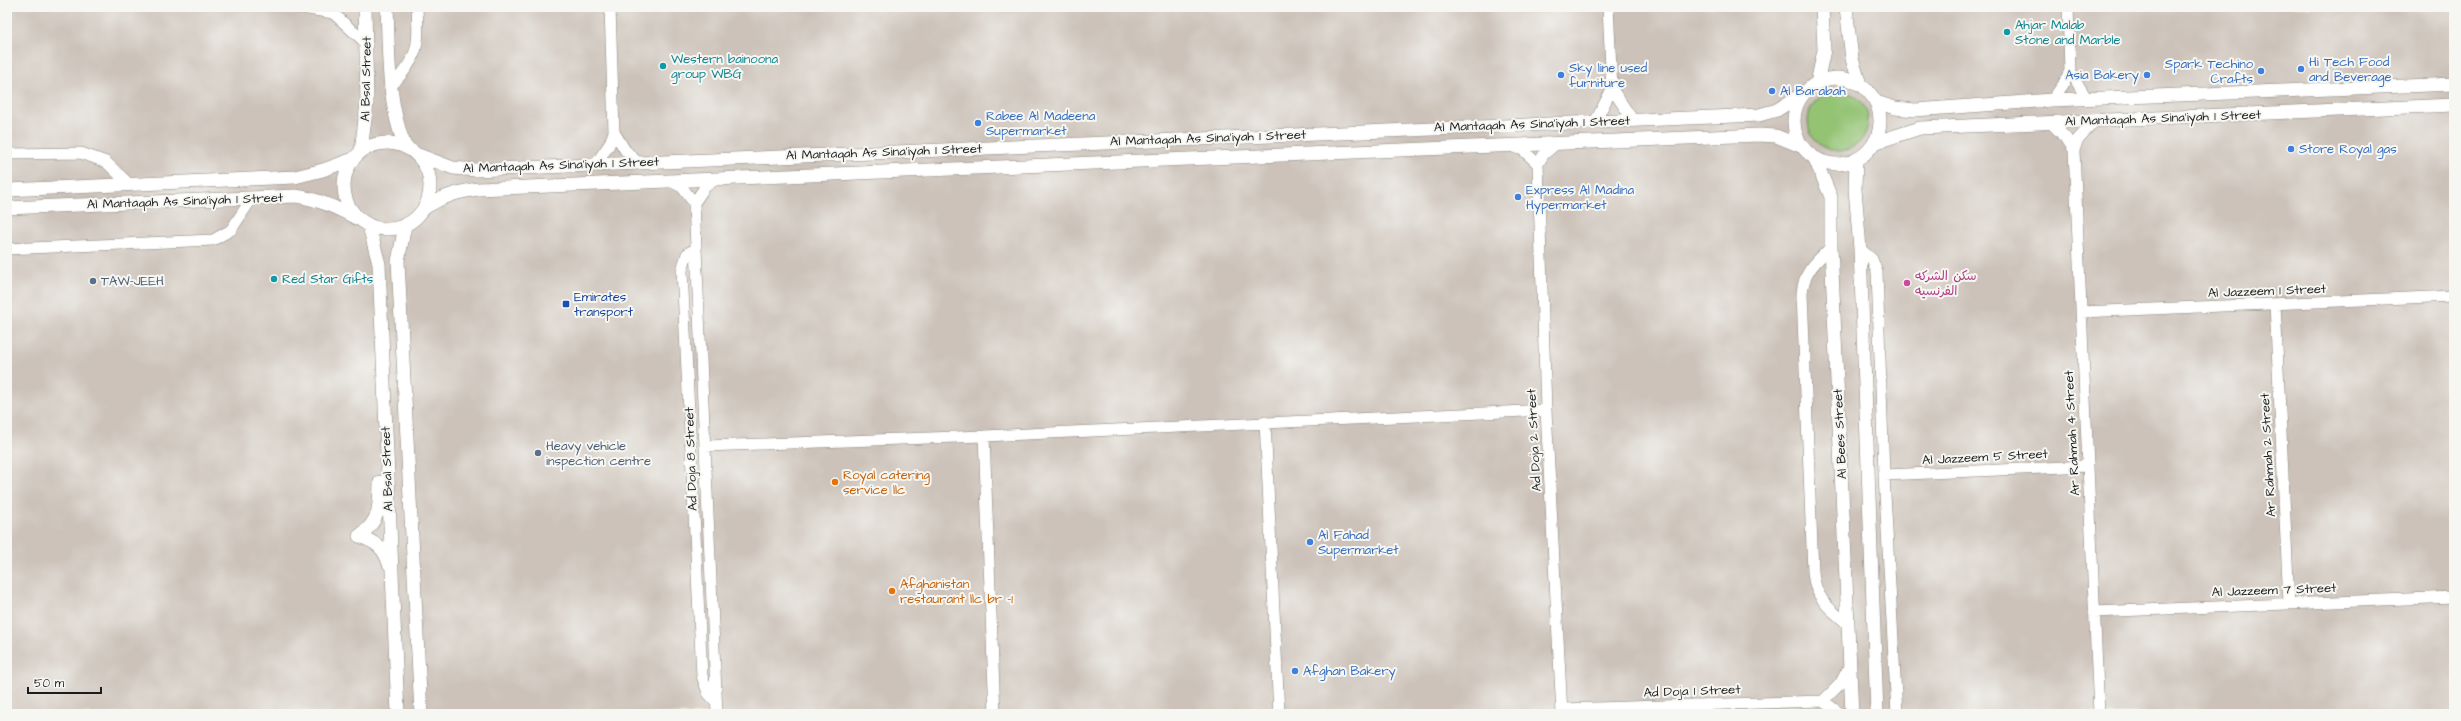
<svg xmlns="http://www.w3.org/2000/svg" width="2461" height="721" font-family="'Architects Daughter','Playpen Sans Arabic',sans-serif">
<rect width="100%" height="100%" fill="#f6f6f2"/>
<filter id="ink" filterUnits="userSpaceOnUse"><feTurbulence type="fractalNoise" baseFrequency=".025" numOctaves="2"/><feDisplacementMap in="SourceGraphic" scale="8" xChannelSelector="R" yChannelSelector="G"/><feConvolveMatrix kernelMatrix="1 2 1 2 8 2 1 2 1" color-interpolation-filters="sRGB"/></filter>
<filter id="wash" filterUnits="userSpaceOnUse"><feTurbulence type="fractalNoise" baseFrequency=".012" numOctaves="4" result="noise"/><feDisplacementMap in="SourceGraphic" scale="16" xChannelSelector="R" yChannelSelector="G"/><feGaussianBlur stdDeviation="0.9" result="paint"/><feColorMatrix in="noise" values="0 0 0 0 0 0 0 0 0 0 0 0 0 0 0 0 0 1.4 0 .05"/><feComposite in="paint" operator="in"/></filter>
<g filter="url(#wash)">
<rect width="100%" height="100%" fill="#efecda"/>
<path fill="#ccc2b9" d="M7,7h2447v707h-2447z"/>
<path fill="#93c373" stroke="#587048" d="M1808 121a30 30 0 1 1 60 0a30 30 0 1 1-60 0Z"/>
</g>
<g filter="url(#ink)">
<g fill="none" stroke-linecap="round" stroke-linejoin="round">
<defs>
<path id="minor" d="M296,7l37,6 34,31
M2070,71l17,28
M390,87c29,-30 29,-39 27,-80
M1612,89l21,31
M2052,100l11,-15 7,-14 -2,-64
M2095,121l-17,18 -4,11 25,564
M1595,122l17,-33 -4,-82
M2050,122l16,16 8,12
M614,132l11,18 13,13
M1556,144l-12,10 -6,10 8,246 16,304
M1511,146l12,4 15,14
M7,154l74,-1 25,9 23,22
M595,165l14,-20 5,-13 -4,-125
M670,181l12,6 12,16 23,511
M694,203l11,-16 11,-8
M1831,247c-15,15 -27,24 -29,46l11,279c2,26 16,37 35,52
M696,248l-9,6 -5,16 20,406 6,17 8,9
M7,249l206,-9 18,-10 21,-32
M1860,249l12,10 5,13 7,203 13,239
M2275,304l14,300
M2081,312l373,-16
M1265,422l14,292
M984,436l11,278
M705,446l279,-10 562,-26
M1884,475l204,-9
M2094,612l360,-15
M1823,701l17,-17 10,-19
M1562,709l261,-8 18,13"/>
<path id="tertiary" d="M387,7c2,48 0,95 18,139
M1846,7l6,52 8,25
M1794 121a43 43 0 1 1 86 0a43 43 0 1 1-86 0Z
M1817,83l7,-33 -2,-43
M1876,102l19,6 20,2 137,-10 402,-16
M344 186a43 43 0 1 1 86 0a43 43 0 1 1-86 0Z
M1874,143l46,-15 534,-23
M361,151l6,-48 -2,-96
M416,154l37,14 23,2 1283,-55 18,-5 28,-18
M1814,157l17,40v50l21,467
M1856,160l-1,29 5,60 17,465
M7,190l288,-13 28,-7 30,-11
M426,207c17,-11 32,-15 52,-18l1281,-54 17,1 27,11
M7,208l288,-12c24,3 42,12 63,23
M369,226l10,38 19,450
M405,226l-7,35 23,453
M359,536c22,-16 20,-29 21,-54
M359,536c16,6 25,11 30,28"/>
</defs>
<use href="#minor" stroke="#86847b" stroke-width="12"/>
<use href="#tertiary" stroke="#86847b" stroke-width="14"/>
<use href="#minor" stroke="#fff" stroke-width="11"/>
<use href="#tertiary" stroke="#fff" stroke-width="13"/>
</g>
</g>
<g fill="#0f9aa8" stroke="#f6f6f2" stroke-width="1.5">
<circle cx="2007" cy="32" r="4"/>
<circle cx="663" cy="66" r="4"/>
<circle cx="274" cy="279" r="4"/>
</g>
<g fill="#3f7fe0" stroke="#f6f6f2" stroke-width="1.5">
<circle cx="2301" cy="69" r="4"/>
<circle cx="2261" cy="71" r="4"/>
<circle cx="1561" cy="75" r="4"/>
<circle cx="2147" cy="75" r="4"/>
<circle cx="1772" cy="91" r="4"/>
<circle cx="978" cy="123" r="4"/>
<circle cx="2291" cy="149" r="4"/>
<circle cx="1518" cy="197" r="4"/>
<circle cx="1310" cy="542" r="4"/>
<circle cx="1295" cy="671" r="4"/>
</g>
<g fill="#5c6f8a" stroke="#f6f6f2" stroke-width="1.5">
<circle cx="93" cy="281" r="4"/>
<circle cx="538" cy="453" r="4"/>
</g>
<circle fill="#d1479c" stroke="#f6f6f2" stroke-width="1.5" cx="1907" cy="283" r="4"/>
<rect fill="#1a4fb4" stroke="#f6f6f2" stroke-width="1.5" x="562" y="300" width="8" height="8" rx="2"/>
<g fill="#e8710a" stroke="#f6f6f2" stroke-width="1.5">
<circle cx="835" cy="482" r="4"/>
<circle cx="892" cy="591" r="4"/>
</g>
<g text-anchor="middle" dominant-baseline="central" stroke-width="4" stroke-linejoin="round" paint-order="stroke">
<g font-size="13" fill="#0d838f" stroke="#f6f6f2" text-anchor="start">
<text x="2015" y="25">Ahjar Malab<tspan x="2015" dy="15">Stone and Marble</tspan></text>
<text x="671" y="59">Western bainoona<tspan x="671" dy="15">group WBG</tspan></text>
<text x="282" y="279">Red Star Gifts</text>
</g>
<g font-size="13" fill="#366cbe" stroke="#f6f6f2" text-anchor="start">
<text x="2309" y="62">Hi Tech Food<tspan x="2309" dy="15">and Beverage</tspan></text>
<text x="2253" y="64" text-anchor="end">Spark Techino<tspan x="2253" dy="15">Crafts</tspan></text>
<text x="1569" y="68">Sky line used<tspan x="1569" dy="15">furniture</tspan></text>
<text x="2139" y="75" text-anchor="end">Asia Bakery</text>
<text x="1780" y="91">Al Barabah</text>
<text x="986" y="116">Rabee Al Madeena<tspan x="986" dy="15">Supermarket</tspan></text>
<text x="2299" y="149">Store Royal gas</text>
<text x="1526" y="190">Express Al Madina<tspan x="1526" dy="15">Hypermarket</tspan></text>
<text x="1318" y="535">Al Fahad<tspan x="1318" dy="15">Supermarket</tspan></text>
<text x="1303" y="671">Afghan Bakery</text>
</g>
<g font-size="13" fill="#1c1c1c" stroke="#f6f6f2">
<text transform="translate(366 79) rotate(-89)">Al Bsal Street</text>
<text transform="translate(2163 118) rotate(-2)">Al Mantaqah As Sina'iyah 1 Street</text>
<text transform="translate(1532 124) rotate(-2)">Al Mantaqah As Sina'iyah 1 Street</text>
<text transform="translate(1208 138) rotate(-2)">Al Mantaqah As Sina'iyah 1 Street</text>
<text transform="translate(884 152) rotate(-2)">Al Mantaqah As Sina'iyah 1 Street</text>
<text transform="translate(561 165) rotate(-2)">Al Mantaqah As Sina'iyah 1 Street</text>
<text transform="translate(185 201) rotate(-2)">Al Mantaqah As Sina'iyah 1 Street</text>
<text transform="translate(2267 291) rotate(-2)">Al Jazzeem 1 Street</text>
<text transform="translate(2072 433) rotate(-93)">Ar Rahmah 4 Street</text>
<text transform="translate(1840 434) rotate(-93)">Al Bees Street</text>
<text transform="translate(1534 440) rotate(-93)">Ad Doja 2 Street</text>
<text transform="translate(2268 455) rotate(-93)">Ar Rahmah 2 Street</text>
<text transform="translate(1985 457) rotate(-3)">Al Jazzeem 5 Street</text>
<text transform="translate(691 459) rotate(-92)">Ad Doja 8 Street</text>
<text transform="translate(387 469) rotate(-92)">Al Bsal Street</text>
<text transform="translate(2274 590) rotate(-2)">Al Jazzeem 7 Street</text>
<text transform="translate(1692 691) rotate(-2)">Ad Doja 1 Street</text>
</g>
<g font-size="13" fill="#b23c85" stroke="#f6f6f2" text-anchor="start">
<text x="1915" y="276">سكن الشركه<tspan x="1915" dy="15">الفرنسيه</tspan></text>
</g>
<g font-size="13" fill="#4e5e75" stroke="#f6f6f2" text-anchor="start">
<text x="101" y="281">TAW-JEEH</text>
<text x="546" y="446">Heavy vehicle<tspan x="546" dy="15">inspection centre</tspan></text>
</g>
<g font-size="13" fill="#164399" stroke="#f6f6f2" text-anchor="start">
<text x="574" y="297">Emirates<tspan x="574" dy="15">transport</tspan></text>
</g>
<g font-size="13" fill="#c56008" stroke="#f6f6f2" text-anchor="start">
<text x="843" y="475">Royal catering<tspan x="843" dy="15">service llc</tspan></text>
<text x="900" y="584">Afghanistan<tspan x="900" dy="15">restaurant llc br -1</tspan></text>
</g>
</g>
<rect width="2461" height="721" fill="none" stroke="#f6f6f2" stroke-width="24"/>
<path d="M28 687v6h73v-6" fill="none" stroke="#1c1c1c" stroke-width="2"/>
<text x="34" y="687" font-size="12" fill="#1c1c1c" stroke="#f6f6f2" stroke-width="3" paint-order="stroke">50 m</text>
</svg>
